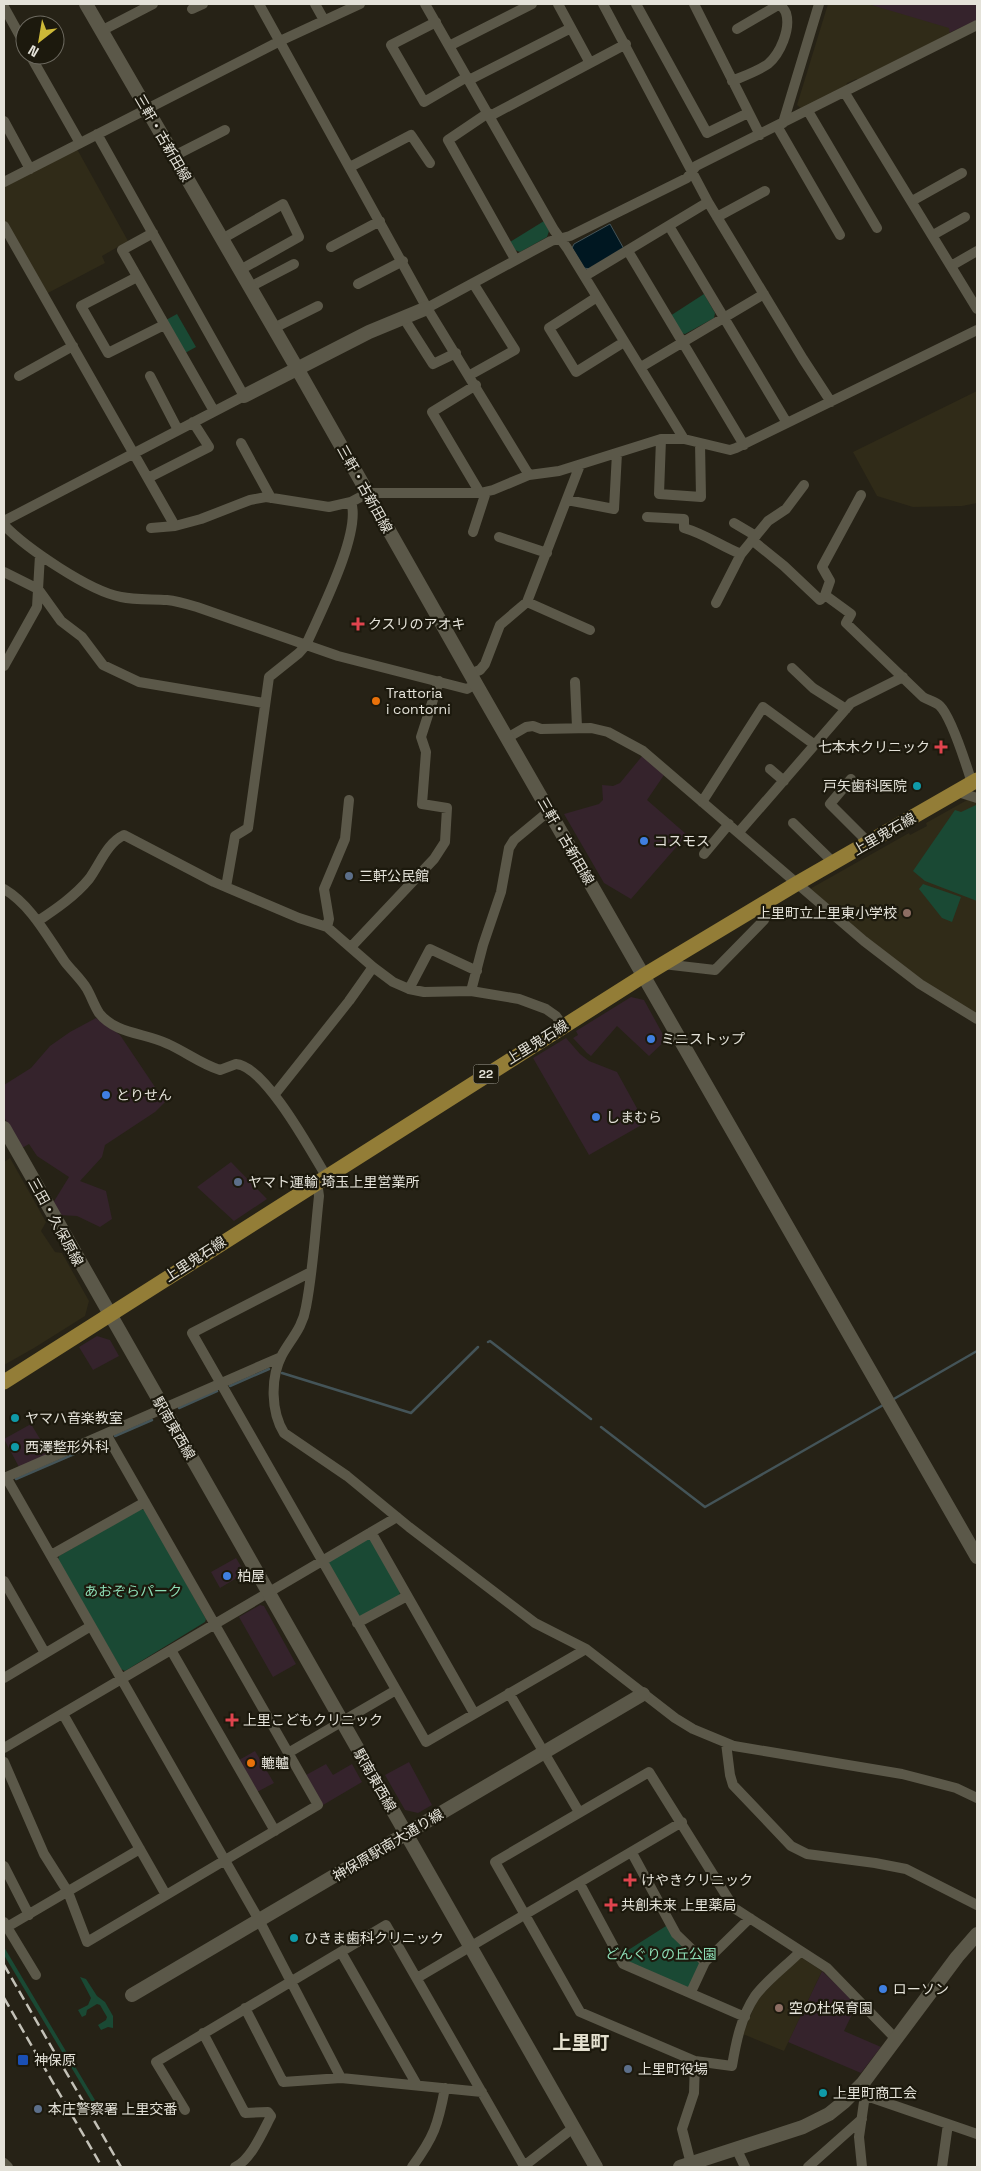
<svg xmlns="http://www.w3.org/2000/svg" width="981" height="2171" font-family="'Space Grotesk','Noto Sans JP',sans-serif">
<rect width="100%" height="100%" fill="#262216"/>
<path fill="#35232c" d="M868,4h109v16l-28,13z
M643,755l21,20 -17,25 39,34 -7,10 -48,55 -27,-16 -40,-69 35,-10 4,-4 -1,-15 11,1 7,-3z
M631,997l13,3 22,40 -17,16 -32,-30 -26,30 -4,-3 -14,-15 5,-3 -2,-4z
M96,1018l24,17 45,67 -10,10 -50,33 -3,12 -22,24 26,10 6,28 -12,8 -23,-11 -18,-1 -6,-12 16,-26 -32,-21 -8,-12 -7,4 -18,-31v-32l27,-17 19,-22 20,-14z
M566,1038l14,16 9,7 28,11 28,51 -56,32 -56,-97z
M231,1162l36,37 -33,22 -37,-34z
M97,1336l13,4 9,16 -26,14 -14,-23z
M31,1424l18,30 -30,13 -15,-28z
M236,1558l9,15 -25,15 -9,-16z
M260,1605l4,1 32,58 -23,13 -34,-60z
M255,1751l19,32 -17,9 -18,-32z
M409,1762l23,43 -14,8 -13,-3 -20,-35z
M326,1764l7,11 19,-11 10,18 -39,23 -17,-30z
M822,1971l35,33 -13,27 37,16 -20,26 -73,-31z"/>
<path fill="#302b18" d="M828,4h40l81,24 1,8 -89,44 -5,-1 -9,4 -2,6 -42,21 -6,-5z
M77,149l51,92 -26,15 3,7 -59,31 -42,-73v-35z
M977,391v112l-15,3 -49,1 -36,-11 -24,-44z
M969,799l8,3v213l-34,-20 -49,-36 -86,-69 101,-57 1,2 17,-9 -1,-3z
M10,1158l36,64 -5,9 14,21 7,1 27,48 -4,15 -51,32 -30,17v-203z
M798,1958h4l20,13 -38,80 -41,-17 14,-34z"/>
<path fill="#1a4934" d="M544,221l5,10 -2,6 -27,15 -5,-2 -5,-8z
M704,294l11,19 -1,5 -29,16 -5,-1 -10,-17z
M177,314l19,33 -11,6 -19,-33z
M976,805h1v96l-52,-20 -12,-10 42,-61 6,2z
M923,884l38,13 -9,25 -10,-4 -23,-29z
M141,1509l4,1 61,109 -1,3 -80,49 -4,-2 -63,-109 1,-4z
M367,1539l4,1 29,52 -1,4 -37,21 -4,-1 -30,-51 1,-4z
M666,1926l35,37 -10,23 -5,2 -60,-27 -4,-7z
M4,1947l91,153 -3,2 -88,-147z
M80,1977l6,2 11,17 8,6 8,14v12l-5,-1 -7,3 -3,-5 8,-5 1,-3 -7,-12 -3,-1 -10,6 -1,5 -4,2 -4,-7 10,-5 3,-7z"/>
<path fill="#001721" stroke="#445458" d="M610,224l14,25 -34,20 -6,-1 -12,-20 2,-4z"/>
<g fill="none" stroke-linecap="round" stroke-linejoin="round">
<path stroke="#445458" stroke-width="2.5" d="M488,1342l2,-1 101,78
M282,1373l129,40 67,-66
M230,1386l39,-17
M892,1400l85,-49
M179,1408l38,-17
M601,1427l104,80 180,-103
M115,1436l37,-16
M16,1479l86,-37"/>
<path stroke="#5b5849" stroke-width="10" d="M259,4l168,304 102,167
M315,4l9,16
M425,4l129,226 13,18 117,191
M558,4l32,59
M603,4l105,198 95,157 28,43
M636,4l71,129 41,-20
M694,4l66,131
M4,7l21,38
M192,9l11,-5
M436,22l-45,23 33,57 43,-25
M737,29l43,-25
M101,31l52,-27
M449,46l83,-42
M30,55l50,88
M469,80l102,-52
M732,81c12,-5 26,-10 36,-17 12,-10 23,-35 18,-51 -1,-3 -4,-6 -6,-9
M845,93l132,216
M808,111l69,117
M488,113l-40,27 67,119
M490,116l136,-72
M4,121l26,48
M783,123l36,-119
M777,126l63,109
M174,156l51,-26
M350,167l61,-32 19,28
M4,182l276,-141 80,-37
M912,201l50,-28
M717,217l48,-26
M4,226l171,300
M669,226l118,197
M153,233l-31,17 92,161
M933,235l32,-18
M222,239l61,-35 16,33 -59,33
M331,247l49,-26
M628,251l116,194
M951,266l26,-15
M585,276l123,-74
M137,277l-56,29 27,47 56,-28
M358,284l45,-23
M250,287l44,-23
M597,297l-48,31 27,44 48,-30
M427,308l124,-67 19,-5 117,-58 9,-12 281,-141
M403,317l30,47 23,-11
M274,328l44,-22
M641,367l123,-73
M470,375l45,-25 -42,-67
M19,376l54,-30
M150,376l28,54
M476,385l-44,27 48,81
M661,439l-2,55 42,3 -1,-54
M241,443l30,55
M148,478l61,-31 -16,-25
M861,495l-39,72 8,14 -5,14 26,19 -5,9 77,74c5,3 13,5 17,9 11,11 27,61 32,77
M567,500l47,9 3,-56
M647,517l37,2v9c21,6 37,18 57,26
M4,521l240,-125 -147,-262
M734,523l22,13
M4,525c22,23 85,66 117,72 14,3 31,2 46,3 10,1 20,4 30,7l141,49 129,33 9,-5
M151,528l24,-2 26,-7 49,-19 16,-3 63,10 22,-5 17,-9h112l13,-3 36,-15 30,-4 102,-32h23l46,11 6,-2 241,-118
M473,532l13,-40
M499,537l48,16
M752,540l32,26 36,34 5,-5
M4,572l34,17 23,32 21,16 21,28 36,17 125,21
M527,602l63,28
M716,603l25,-49 27,-33 18,-12 18,-24
M4,666l33,-59 3,-52
M792,668l21,20 33,21
M470,674l10,-4 5,-6 15,-39 27,-23 53,-137
M575,682l2,45
M507,738l19,-11 7,-1 8,3 50,-1 17,4 35,19 221,190 56,43 57,35
M770,769l14,12
M851,779l-21,25 39,39
M958,792l19,6
M702,802l61,-95 52,38
M793,823l41,40
M739,832l112,-129 52,-26
M704,854l25,-30
M226,887l9,-51 13,-8 21,-151 30,-24 7,-8c13,-30 56,-113 45,-143
M4,889c27,16 43,47 61,73 7,9 16,17 22,27 4,7 7,16 12,24 16,21 47,20 69,31 18,8 33,20 52,26l16,-6c29,2 75,87 90,112
M38,921c18,-12 37,-25 51,-42 11,-15 18,-36 35,-44l90,47 85,36 28,9 46,40 20,15 16,7 15,3 47,-1 48,8 27,10 10,7 7,10
M327,927l2,-8 -5,-30 21,-50 4,-39
M351,947l83,-88 11,-17 2,-34 -25,-4 4,-52 -5,-15 18,-56
M663,964l52,6 49,-50 2,-5 -3,-12
M409,989l21,-40 47,22
M471,991l12,-46 18,-53 8,-44 5,-8 35,-29
M275,1094l74,-93 24,-34
M317,1182l2,14c-4,37 -6,75 -13,111 -3,20 -15,32 -24,48 -12,23 -11,57 2,78l63,43 62,51 126,96 51,26 89,69 18,11 41,17 168,28 54,14 21,10
M311,1272l-119,61 234,409 160,-93
M6,1477l253,443 82,158
M4,1478l277,-121
M371,1532l103,181
M51,1555l94,-53
M4,1581l41,72
M357,1623l50,-27
M171,1650l104,181
M4,1678l87,-52
M509,1693l70,119
M63,1714l103,181
M726,1743l4,32 3,10 58,61 16,8 68,9 31,6 71,36
M4,1748l393,-231
M288,1753l108,-63
M4,1762l40,92 24,38 19,50 231,-137 -212,-371
M632,1853l44,81 29,28
M4,1866l25,49
M580,1884l43,80 122,53
M4,1922l3,5 133,-78
M7,1927l29,48
M341,1952l76,133
M800,1952c-14,14 -33,28 -45,44 -14,21 -19,46 -23,70l-37,-5 -115,-49 -85,-150 154,-90 85,136 93,60 69,71
M417,1978l265,-156
M691,1992l14,-30 45,-44
M245,2008l38,74 58,-4 141,14
M203,2033l42,80 23,-1 3,4c-8,15 -20,44 -36,51
M855,2092l122,42
M185,2110l-29,-48 230,-137 138,241 49,-38
M737,2150l8,17
M4,2163l4,4
M691,2164l-9,-35 12,-36 1,-32
M412,2167c22,-30 26,-42 33,-79
M808,2167l54,-48
M862,2167l-3,-30 6,-42
M942,2167l6,-43"/>
<path stroke="#5b5849" stroke-width="14" d="M86,4l212,366 178,314 501,873
M244,396l125,-64 58,-24
M4,1128l592,1039
M132,1995l511,-301
M680,2167l123,-40 26,-13 15,-12 19,-19 94,-126 20,-23"/>
<path stroke="#937d37" stroke-width="15" d="M4,1382l639,-406 153,-92 181,-104"/>
<path stroke="#c3c1b7" stroke-width="2.5" stroke-dasharray="10 5" stroke-linecap="butt" d="M4,1965l117,202
M4,1998l98,169"/>
</g>
<g fill="#e0444e" stroke="#1c190d" stroke-width="2">
<path d="M355.5 616.5h5v5h5v5h-5v5h-5v-5h-5v-5h5z"/>
<path d="M938.5 739.5h5v5h5v5h-5v5h-5v-5h-5v-5h5z"/>
<path d="M229.5 1712.5h5v5h5v5h-5v5h-5v-5h-5v-5h5z"/>
<path d="M627.5 1872.5h5v5h5v5h-5v5h-5v-5h-5v-5h5z"/>
<path d="M608.5 1897.5h5v5h5v5h-5v5h-5v-5h-5v-5h5z"/>
</g>
<g fill="#e8710a" stroke="#1c190d" stroke-width="2">
<circle cx="376" cy="701" r="5"/>
<circle cx="251" cy="1763" r="5"/>
</g>
<g fill="#0f9aa8" stroke="#1c190d" stroke-width="2">
<circle cx="917" cy="786" r="5"/>
<circle cx="15" cy="1418" r="5"/>
<circle cx="15" cy="1447" r="5"/>
<circle cx="294" cy="1938" r="5"/>
<circle cx="823" cy="2093" r="5"/>
</g>
<g fill="#3f7fe0" stroke="#1c190d" stroke-width="2">
<circle cx="644" cy="841" r="5"/>
<circle cx="651" cy="1039" r="5"/>
<circle cx="106" cy="1095" r="5"/>
<circle cx="596" cy="1117" r="5"/>
<circle cx="227" cy="1576" r="5"/>
<circle cx="883" cy="1989" r="5"/>
</g>
<g fill="#5c6f8a" stroke="#1c190d" stroke-width="2">
<circle cx="349" cy="876" r="5"/>
<circle cx="238" cy="1182" r="5"/>
<circle cx="628" cy="2069" r="5"/>
<circle cx="38" cy="2109" r="5"/>
</g>
<g fill="#8d6e63" stroke="#1c190d" stroke-width="2">
<circle cx="907" cy="913" r="5"/>
<circle cx="779" cy="2008" r="5"/>
</g>
<rect fill="#1a4fb4" stroke="#1c190d" stroke-width="2" x="17" y="2054" width="12" height="12" rx="2.5"/>
<g text-anchor="middle" dominant-baseline="central" stroke-width="4.5" stroke-linejoin="round" paint-order="stroke">
<rect fill="#1c190d" stroke="#a8a69c" stroke-width="1" x="473.5" y="1064.5" width="25" height="19" rx="4"/>
<g font-size="12" font-weight="bold" fill="#e4e2d9">
<text x="486" y="1074">22</text>
</g>
<g font-size="14" fill="#e4e2d9" stroke="#1c190d">
<text transform="translate(163 138) rotate(60)">三軒・古新田線</text>
<text transform="translate(365 489) rotate(61)">三軒・古新田線</text>
<text transform="translate(884 834) rotate(-30)">上里鬼石線</text>
<text transform="translate(566 841) rotate(60)">三軒・古新田線</text>
<text transform="translate(537 1042) rotate(-32)">上里鬼石線</text>
<text transform="translate(56 1222) rotate(61)">三田・久保原線</text>
<text transform="translate(195 1259) rotate(-33)">上里鬼石線</text>
<text transform="translate(174 1428) rotate(60)">駅南東西線</text>
<text transform="translate(375 1780) rotate(60)">駅南東西線</text>
<text transform="translate(388 1845) rotate(-31)">神保原駅南大通り線</text>
</g>
<g font-size="14" fill="#e4e2d9" stroke="#1c190d" text-anchor="start">
<text x="368" y="624">クスリのアオキ</text>
<text x="386" y="693">Trattoria<tspan x="386" dy="16">i contorni</tspan></text>
<text x="930" y="747" text-anchor="end">七本木クリニック</text>
<text x="907" y="786" text-anchor="end">戸矢歯科医院</text>
<text x="654" y="841">コスモス</text>
<text x="359" y="876">三軒公民館</text>
<text x="897" y="913" text-anchor="end">上里町立上里東小学校</text>
<text x="661" y="1039">ミニストップ</text>
<text x="116" y="1095">とりせん</text>
<text x="606" y="1117">しまむら</text>
<text x="248" y="1182">ヤマト運輸 埼玉上里営業所</text>
<text x="25" y="1418">ヤマハ音楽教室</text>
<text x="25" y="1447">西澤整形外科</text>
<text x="237" y="1576">柏屋</text>
<text x="243" y="1720">上里こどもクリニック</text>
<text x="261" y="1763">轆轤</text>
<text x="641" y="1880">けやきクリニック</text>
<text x="621" y="1905">共創未来 上里薬局</text>
<text x="304" y="1938">ひきま歯科クリニック</text>
<text x="893" y="1989">ローソン</text>
<text x="789" y="2008">空の杜保育園</text>
<text x="34" y="2060">神保原</text>
<text x="638" y="2069">上里町役場</text>
<text x="833" y="2093">上里町商工会</text>
<text x="48" y="2109">本庄警察署 上里交番</text>
</g>
<g font-size="14" fill="#8ddeb6" stroke="#1c190d">
<text x="133" y="1591">あおぞらパーク</text>
<text x="661" y="1954">どんぐりの丘公園</text>
</g>
<g font-size="19" font-weight="bold" fill="#e4e0cf" stroke="#1c190d">
<text x="581" y="2042">上里町</text>
</g>
</g>
<rect width="981" height="2171" fill="none" stroke="#e4e2d9" stroke-width="10"/>
<g transform="translate(40 40) rotate(211)"><circle r="24" fill="#1c190d" stroke="#6c695f"/>
<path d="M0-4L9 19L0 12L-9 19Z" fill="#cdb938"/>
<text y="-8" font-size="14" font-weight="bold" text-anchor="middle" fill="#e4e2d9">N</text>
</g>
</svg>
